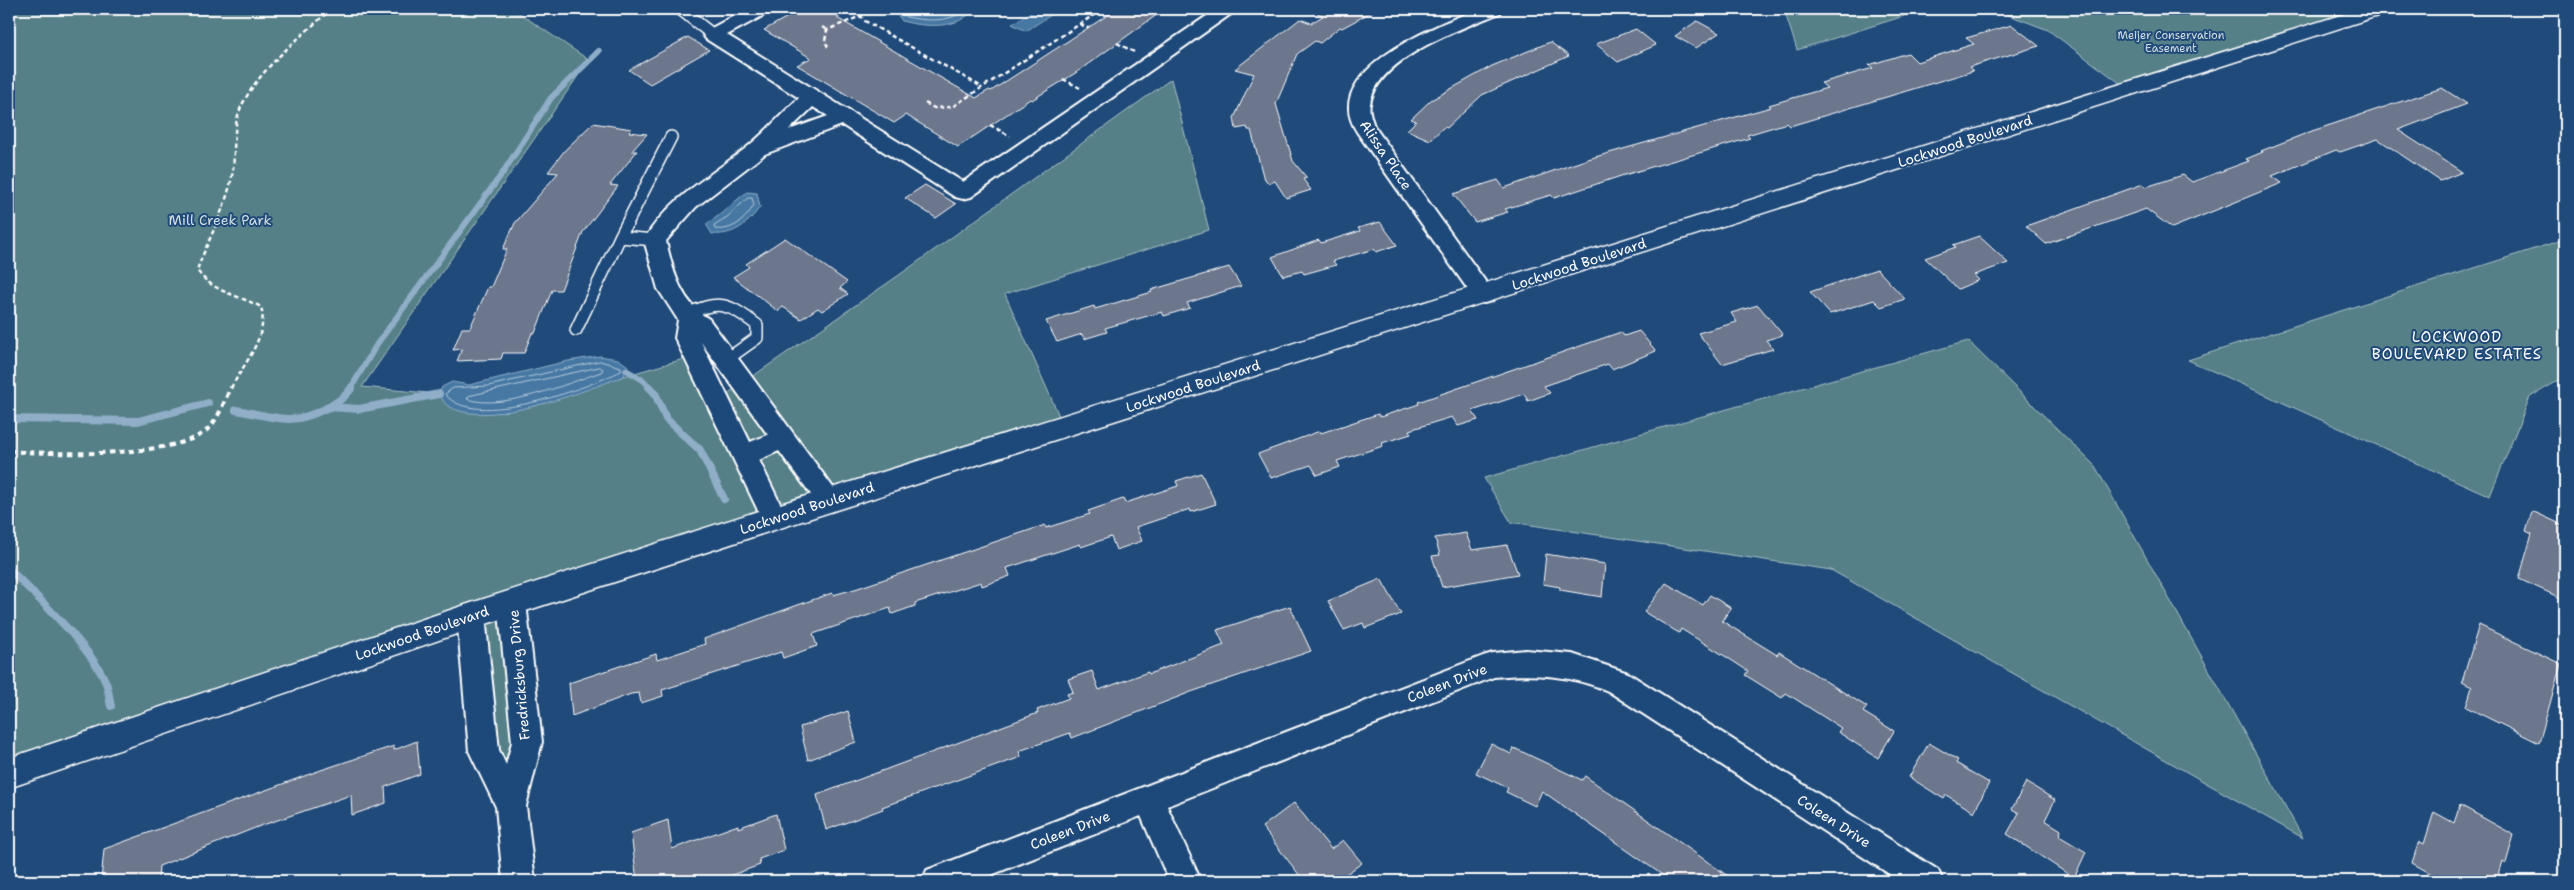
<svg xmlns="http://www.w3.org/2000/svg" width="2574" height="890" font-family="'Shantell Sans',sans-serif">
<rect width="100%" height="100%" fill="#1f4a7a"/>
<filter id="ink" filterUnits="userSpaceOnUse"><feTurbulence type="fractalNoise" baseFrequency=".02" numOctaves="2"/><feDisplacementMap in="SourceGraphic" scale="10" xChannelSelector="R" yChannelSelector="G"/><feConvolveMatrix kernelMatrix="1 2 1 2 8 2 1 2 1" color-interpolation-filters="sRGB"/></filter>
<g filter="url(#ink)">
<path fill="#558088" stroke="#aac0c4" d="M9,9h504l76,51 -227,327 77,7 8,11 49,7 38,-6 90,-30 84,-24 19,42 178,-123 266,-192 38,151 -204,64 59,133 -552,176 15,139 -16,64 -27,-55 -13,-135 -462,157z
M1784,9h142l-129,41z
M1993,9h387l-252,80 -80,-59z
M2565,239v138l-35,20 -40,99 -302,-136z
M1968,341l127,125 208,372 -472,-268 -320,-48 -27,-44z"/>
<path fill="#4678a3" stroke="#90aec8" d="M901,9h72c-13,21 -50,18 -71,12l-5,-7z
M1036,9l21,2 -31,20 -14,-7z
M747,192l10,1 3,14c-12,17 -26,29 -48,27l-6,-10c16,-9 27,-22 41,-32z
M600,356l18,3 10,7 -4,10c-40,15 -137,54 -176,30 -4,-2 -6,-9 -9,-12l3,-7 10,-5 17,3 99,-24z"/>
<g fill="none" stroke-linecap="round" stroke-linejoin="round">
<path stroke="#b5c9da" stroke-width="1" d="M904,9l2,8c21,4 43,6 61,-8
M911,9l2,3 25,1 20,-4
M748,198h4l2,7c-9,15 -21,26 -39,24l-1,-4 13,-8z
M600,361l21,6v4c-34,17 -148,60 -176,23l8,-6 35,-2z
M600,367l3,2 -2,3c-35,12 -98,39 -134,27l2,-3z"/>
<path stroke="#90aec8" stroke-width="6" d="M626,370l17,10 8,8
M351,388l26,-44 125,-170 49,-76 48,-47"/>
<path stroke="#90aec8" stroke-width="8" d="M649,387l6,6 11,26 34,31 24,49
M329,407l30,2 80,-15
M236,410c17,3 34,8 51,9 20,1 55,-15 65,-32
M9,419l129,2 70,-18
M9,569c28,28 83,79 97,114 3,7 3,16 5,23"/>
</g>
<path fill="#6c768c" stroke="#fff" d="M802,9h51l-16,9 139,80 13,-8 2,1 126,-82h48l-88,63 -45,28 -2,-1 -72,48 -52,-32 -12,8 -97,-58 14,-7 -47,-28z
M1310,9h67l-35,19 -2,-1 -20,16 -5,-2 -18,13 -21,50 17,57 14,17 -4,1 8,11 -25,8 -11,-17 -7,2 -5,-7 -12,-46h-3l-1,-3 -11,2 -2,-11 20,-44 -19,-5 65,-50 11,4 12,-7z
M1697,21l22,12 -23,15 -21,-12z
M2012,25l27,21 -70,21 4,4 -183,55 -3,-3 -40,12 3,3 -129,38 -67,22 -3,-3 -46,14 3,3 -33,10 -22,-28 45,-14 6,8 84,-29 183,-52 -2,-2 58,-17 -6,-5 52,-15 -4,-3 39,-12 9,9 57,-18 -8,-6z
M1636,29l20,16 -38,17 -22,-18z
M688,37l21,13 -59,34 -21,-14z
M1550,42l19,14 -87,39 -35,33 -3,-1 -14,13 -23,-10 9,-9 -5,-2 20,-19 61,-34z
M2442,88l25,16 -69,26 64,42 -22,9 -62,-42 -38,13 -4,-2 -64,26 10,7 -110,45 -26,-19 -100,35 -20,-18 117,-42 3,3 37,-12 9,7 57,-21 -3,-2 17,-7 -2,-1 51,-20z
M593,123l39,6 -3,3 18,2 -15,17h5l-27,34 8,1 -35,46 -22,58h-9l-17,43h-3l-8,20h-21l-2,6 -44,2 5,-12 -9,1 9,-22h8l18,-41h3l16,-38h-4l12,-26 43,-50 -10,-1 17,-22z
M925,185l31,19 -20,14 -31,-20z
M1380,222l17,23 -21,7 -2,-3 -41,12 3,4 -32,9 -2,-3 -19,5 -11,-19 47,-17 2,3 39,-12 -2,-3z
M1979,236l29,27 -34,12 5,5 -21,9 -33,-31 31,-11 -3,-2z
M785,238l62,44 -7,6 8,6 -26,17 -4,-3 -17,11 -18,-12 -5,4 -45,-34 16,-10 -3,-3z
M1229,267l12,19 -54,17 3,5 -26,8 -2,-4 -57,16 2,4 -23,7 -2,-5 -25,8 -11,-21 48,-15 1,3 57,-17 -1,-2z
M1877,269l28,30 -24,8 -7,-7 -44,14 -20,-22z
M1758,305l25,30 -17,5 7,9 -51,15 -24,-31 39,-11 -6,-9z
M1639,331l17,20 -44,18 -4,-5 -64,22 6,7 -22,8 -4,-7 -52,17 6,9 -20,6 -6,-9 -43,13 2,4 -29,9 1,3 -46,15 3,6 -23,8 -6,-10 -40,13 -13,-24 62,-23 1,2 57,-19 2,3 39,-13 -1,-2 203,-70 3,4z
M1201,473l15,31 -25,8 -1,-3 -54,18 6,14 -26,9 -5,-13 -30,10 -1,-3 -73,24 3,8 -28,10 -1,-4 -66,21v3l-23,8 -2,-6 -77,26 4,12 -34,12 -2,-6 -119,38 1,6 -22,7 -2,-10 -8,1 -59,22 -3,-33 87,-29 1,6 48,-16 -1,-5 94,-34 34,-12 1,2 22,-6 190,-64 1,3 44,-14 -2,-3 35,-12 2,4 53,-17 -2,-5z
M2532,511l33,15v74l-46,-21 13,-45 -6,-3z
M1466,533l6,17 35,-5 11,29 -76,13 -10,-31 8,-1 -5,-17z
M1546,554l59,10 -3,33 -42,-7v-3l-17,-3z
M1381,579l20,35 -36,14 -2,-5 -19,7 -16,-29z
M1666,583l37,22 7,-10 21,13 -9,13 55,34 2,-3 88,55 -4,5 31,19 -16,27 -40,-26 3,-4 -55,-35 -4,5 -37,-23 3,-4 -20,-13 -47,-29 -2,4 -35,-21z
M1290,606l21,45 -120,41 -119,46 -2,-5 -51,18 2,6 -139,50 1,2 -57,21 -9,-35 221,-82 -1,-3 32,-12 -2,-4 6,-2 -5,-13 24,-8 7,19 49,-18 1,2 75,-29 -7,-15z
M2479,625l82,39 -22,79 -73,-36 6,-20 -10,-5z
M848,711l8,31 -48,18 -8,-33z
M417,741l3,33 -35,13 1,16 -34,12 -1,-20 -91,31 -101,40 -1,15h-57l3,-32 217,-79 73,-24v4z
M1929,743l29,17 -2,3 33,20 -15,29 -28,-17 -2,4 -35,-22z
M1491,744l20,10 3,-6 68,32 3,-4 150,105h-64l-129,-90 -7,15 -29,-14 2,-4 -32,-15z
M2026,782l29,18 -10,20 16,10 -2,6 27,16 -12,26 -67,-44 12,-21 -7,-4z
M1294,803l37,46 12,-9 19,23 -26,18h-32l-42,-54z
M2460,805l54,30 -8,28 -3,-2 -6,20h-53l-32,-18 7,-22 5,3 10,-32 20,11z
M776,814l8,36 -25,9 1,6 -45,16h-78l-6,-48 37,-13 4,29 66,-24v3z"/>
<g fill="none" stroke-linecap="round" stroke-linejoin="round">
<defs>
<path id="service" d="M680,9l33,26
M620,237l51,-100
M685,315c34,-16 43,-12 72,10v13l-31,22
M576,330l44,-93 35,3"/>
<path id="minor" d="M747,9h23l-2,4 -41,22 236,147 254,-173h21l-267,188 -8,2 -8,-2 -113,-72 -77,29 -69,53 -30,34c7,31 15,61 43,78l134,182 -4,7 -9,3 -9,-3 -42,-57 -20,9 28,58 -4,7 -9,4 -9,-4 -90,-187 3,-18 -20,-31 -14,-49c24,-41 65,-63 102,-92 19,-15 35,-34 53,-50l-93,-59 -3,-4 3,-4zM813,107l15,9 -39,14zM701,342l67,93 -18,7z
M1478,9h24l-2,4c-39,16 -122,44 -130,91 -2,6 2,16 4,22l121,169 -3,6 -8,2 -8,-2 -119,-169c-40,-61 81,-107 121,-123z
M512,591l10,4 4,8 16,139 -16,64 9,75h-32l-7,-74 -27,-56 -12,-135 4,-8 10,-4 10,4 4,8 14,134 7,15 6,-23 -14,-139 4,-8z
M1526,650l46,4 56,19 310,197 5,11h-43l-292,-190c-37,-16 -74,-18 -114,-14l-327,129 34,75h-32l-28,-65 -165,65h-54l5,-11 11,-4 545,-210 10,-3z"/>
<path id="secondary" d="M2360,9h30l-3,4 -1613,517 -303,99 -462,159v-30l462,-155 303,-97z"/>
</defs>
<use href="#service" stroke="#fff" stroke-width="14"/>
<use href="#minor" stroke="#fff" stroke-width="4"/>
<use href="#secondary" stroke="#fff" stroke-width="3"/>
<path stroke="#fff" stroke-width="2.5" stroke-dasharray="4.5 3" stroke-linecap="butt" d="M641,9l13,6
M792,9l4,3
M861,9l3,3 -3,4 4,5 117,66
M1077,9l15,7
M864,12l6,-3
M1080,24l8,4
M822,27l5,3
M1117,43l17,9
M828,47l-3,-6 2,-11 34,-14
M1063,79l17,9
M925,103l9,5 18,-1 151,-98
M990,125l20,11
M231,388c13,-24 38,-53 30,-81 -22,-12 -50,-15 -64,-37 11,-30 27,-58 34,-89 6,-25 -1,-54 12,-78 20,-38 57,-65 88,-94"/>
<path stroke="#fff" stroke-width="4" stroke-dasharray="5.5 4.5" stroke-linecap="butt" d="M9,451c42,3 171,8 200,-23 10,-10 16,-29 22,-41"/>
<use href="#service" stroke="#1f4a7a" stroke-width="11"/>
<use href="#minor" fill="#1f4a7a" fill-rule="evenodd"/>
<use href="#secondary" fill="#1f4a7a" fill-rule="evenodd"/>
</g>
</g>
<g text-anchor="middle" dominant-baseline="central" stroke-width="4" stroke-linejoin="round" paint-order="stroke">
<g font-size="11" fill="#d4dfe1" stroke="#1f4a7a">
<text x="2171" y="35">Meijer Conservation<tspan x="2171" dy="13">Easement</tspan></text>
</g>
<g font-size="14" fill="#fff" stroke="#1f4a7a">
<text transform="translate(1965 141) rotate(-18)">Lockwood Boulevard</text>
<text transform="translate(1386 155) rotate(56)">Alissa Place</text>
<text transform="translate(1579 264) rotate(-18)">Lockwood Boulevard</text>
<text transform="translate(1193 386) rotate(-18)">Lockwood Boulevard</text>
<text transform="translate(807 508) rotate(-18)">Lockwood Boulevard</text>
<text transform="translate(422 633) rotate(-19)">Lockwood Boulevard</text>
<text transform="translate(519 675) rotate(-95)">Fredricksburg Drive</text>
<text transform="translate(1447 683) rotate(-21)">Coleen Drive</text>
<text transform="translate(1834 821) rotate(33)">Coleen Drive</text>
<text transform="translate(1070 830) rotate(-21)">Coleen Drive</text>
</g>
<g font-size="14" fill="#d4dfe1" stroke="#1f4a7a">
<text x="220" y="220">Mill Creek Park</text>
</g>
<g font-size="15" letter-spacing="1" fill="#fff" stroke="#1f4a7a">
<text x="2457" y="337">LOCKWOOD<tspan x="2457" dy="17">BOULEVARD ESTATES</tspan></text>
</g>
</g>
<rect width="2574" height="890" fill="none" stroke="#1f4a7a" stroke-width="30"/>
<rect x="15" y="15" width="2544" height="860" fill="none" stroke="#fff" stroke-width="2" filter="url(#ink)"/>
</svg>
